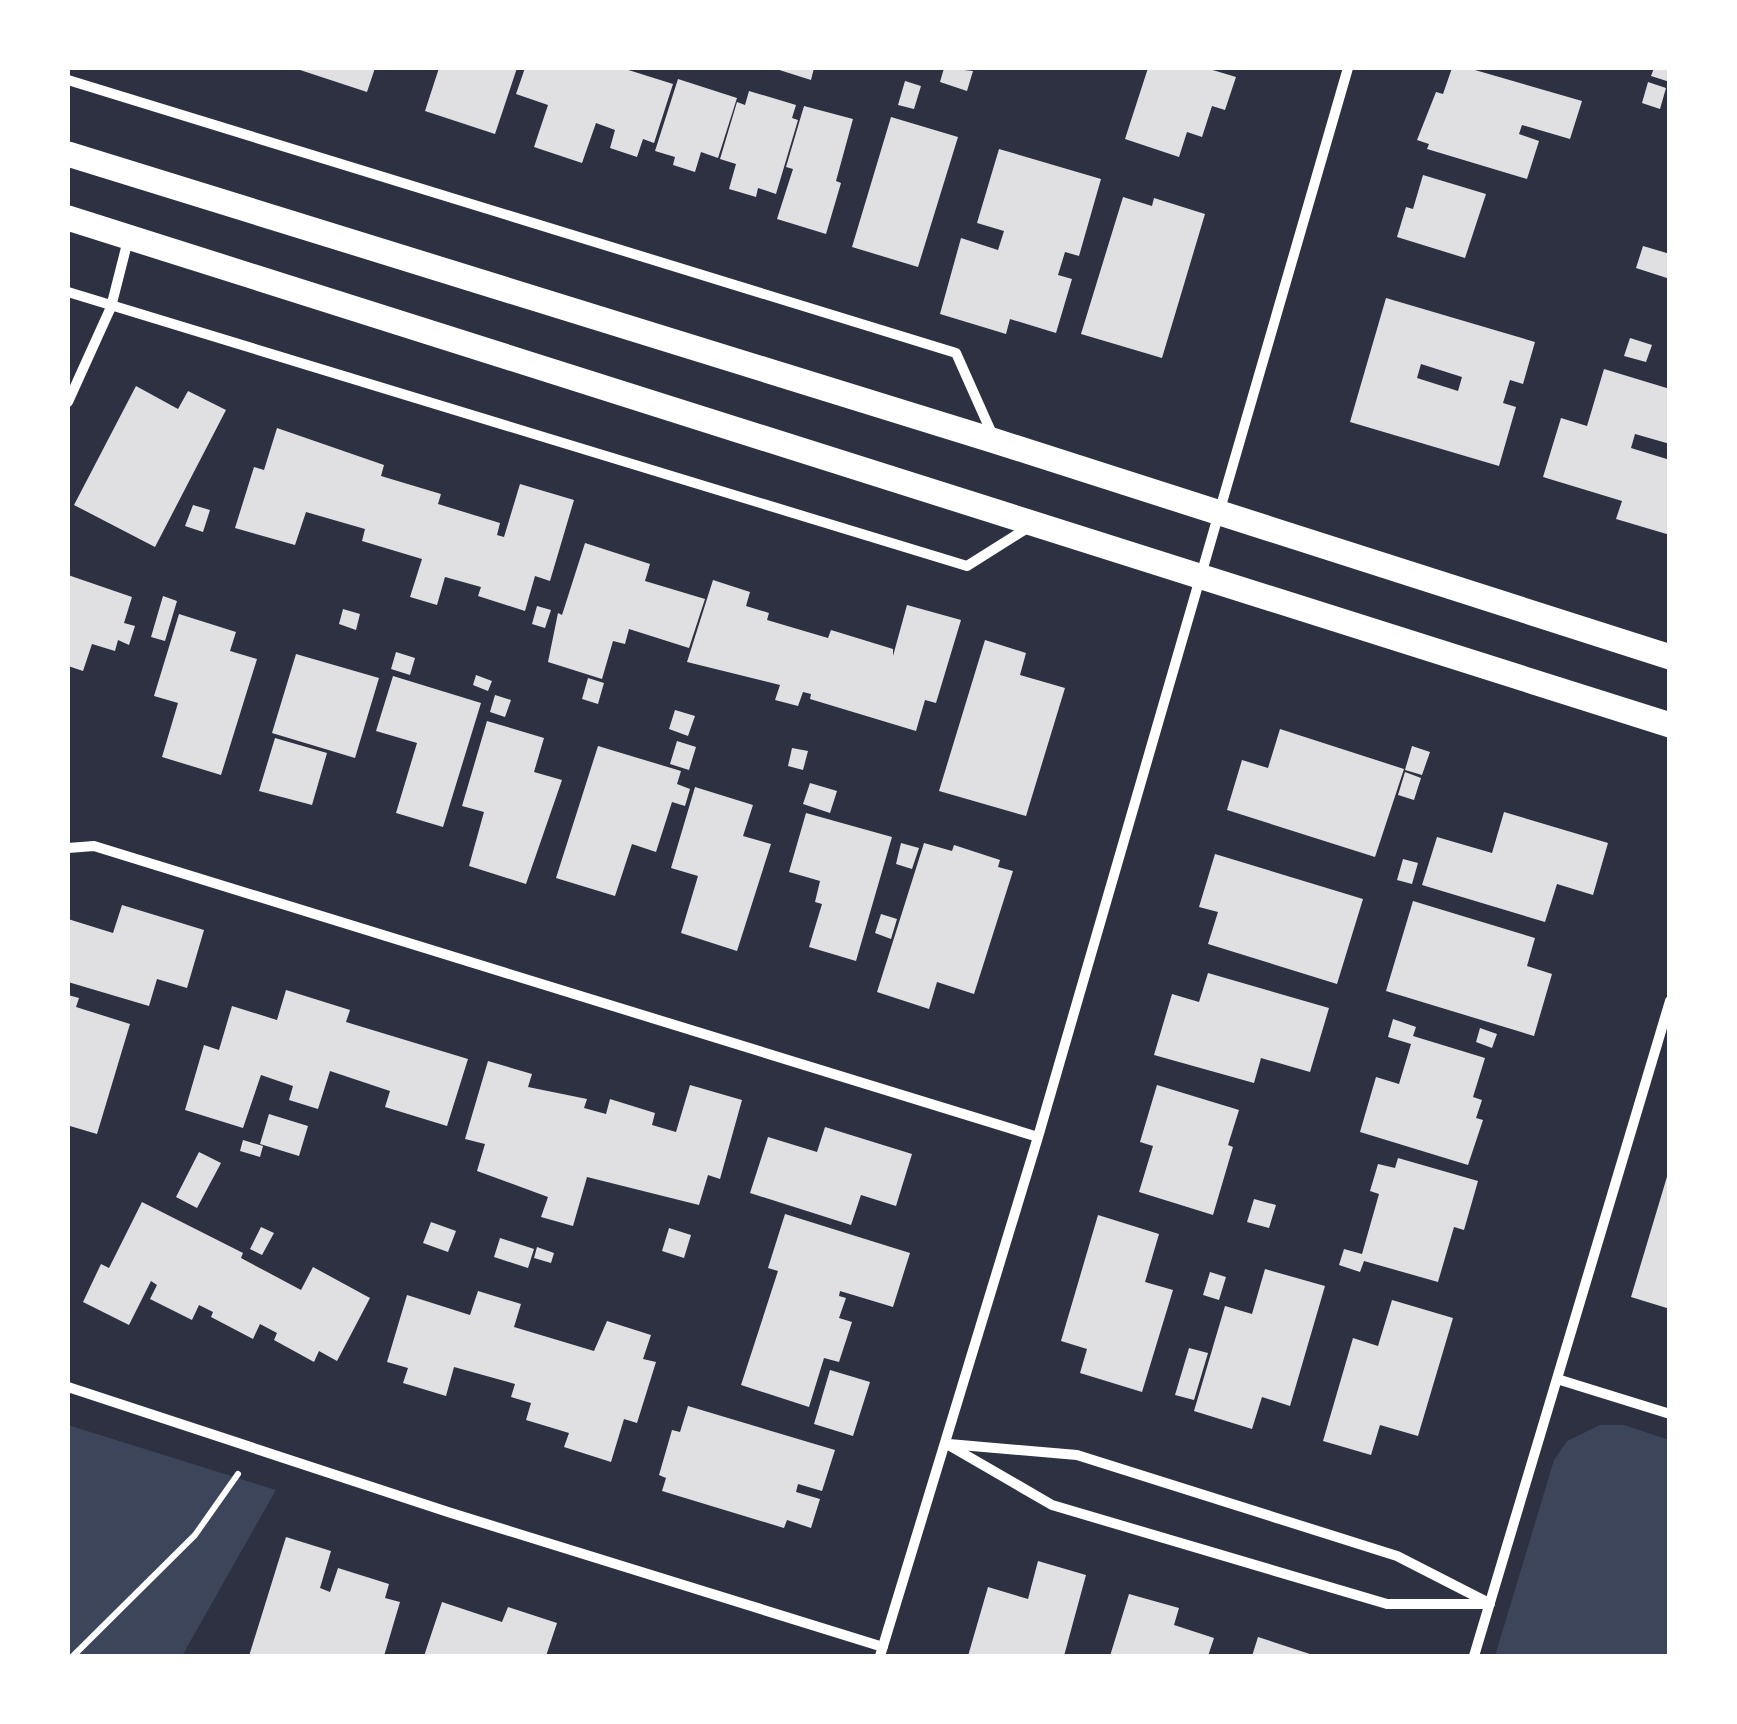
<svg xmlns="http://www.w3.org/2000/svg" width="1737" height="1724" font-family="'Fira Sans',sans-serif">
<rect width="100%" height="100%" fill="#2d3142"/>
<path fill="#3c4559" d="M68,1425l208,65 -94,166h-114z
M1600,1425h24l45,15v216h-174l59,-196 13,-19z"/>
<path fill="#e0e0e3" fill-rule="evenodd" d="M294,68h81l-8,24z
M439,68h78l-22,66 -70,-23z
M525,68h97l51,16 -19,59 -11,-4 -6,18 -27,-9 5,-18 -19,-7 -14,40 -48,-16 14,-42 -32,-11z
M773,68h41l-3,12z
M944,68l29,3 -6,20 -27,-9z
M1148,68h58l30,9 -11,33 -13,-4 -10,31 -15,-5 -8,25 -54,-18z
M1452,68h16l114,33 -12,38 -48,-14 -3,9 20,7 -12,38 -100,-30 2,-5 -12,-4 19,-48 7,2z
M1654,68h16v14l-19,-6z
M678,79l59,19 -19,60 -17,-6 -6,20 -22,-7 2,-8 -20,-6z
M905,81l16,5 -7,23 -16,-4z
M1648,82l18,6 -6,21 -18,-6z
M749,91l47,14 -4,13 6,2 -22,74 -18,-6 -2,9 -27,-8 7,-25 -16,-5 17,-57 8,3z
M804,106l49,13 -17,62 5,2 -15,51 -49,-15 16,-50 -7,-2z
M891,117l67,20 -40,130 -66,-20z
M999,149l102,30 -22,77 -14,-4 -7,23 14,4 -16,54 -46,-14 -4,15 -66,-20 21,-76 37,12 6,-19 -27,-8z
M1423,175l63,19 -21,64 -68,-21 9,-30 7,2z
M1123,197l29,9 2,-8 51,16 -43,144 -81,-24z
M1643,246l27,8v25l-34,-11z
M1386,298l149,44 -12,42 -13,-4 -7,23 13,4 -17,59 -149,-44zM1421,364l41,13 -4,14 -41,-13z
M1630,338l22,7 -6,17 -22,-6z
M1604,369l66,20v55l-35,-10 -4,14 39,12v75l-54,-16 6,-18 -79,-24 18,-59 26,8z
M136,386l42,23 10,-18 38,19 -71,137 -81,-42z
M277,428l107,37 -3,11 60,18 -3,10 62,19 -3,12 7,2 16,-53 54,16 -24,81 -15,-5 -10,35 -47,-15 3,-9 -36,-10 -8,28 -27,-8 12,-38 -60,-18 3,-12 -59,-17 -11,33 -60,-17 19,-61 10,3z
M193,505l17,5 -7,22 -18,-6z
M585,543l65,21 -5,17 60,18 -16,49 -60,-19 -4,15 -12,-3 -11,38 -54,-17 10,-49 4,2z
M68,575l64,22 -8,26 11,3 -6,19 -11,-5 -3,11 -23,-7 -9,27 -15,-5z
M713,580l37,12 -4,14 23,7 -2,7 61,18 3,-8 62,19v7l14,-51 54,15 -25,83 -11,-3 -9,31 -106,-32 1,-5 -8,-2 -5,14 -23,-6 5,-15 -93,-23z
M163,596l14,5 -12,40 -14,-4z
M537,606l14,4 -6,18 -13,-4z
M343,609l17,5 -4,16 -17,-6z
M179,614l57,18 -6,19 27,8 -36,116 -59,-18 16,-54 -24,-7z
M985,640l41,13 -6,22 45,13 -39,128 -87,-25z
M396,652l19,6 -5,17 -19,-6z
M296,654l83,24 -24,80 -83,-25z
M476,675l16,6 -4,10 -15,-6z
M393,676l88,27 -38,124 -47,-14 21,-70 -41,-12z
M588,678l16,5 -6,21 -16,-5z
M495,695l16,5 -6,17 -15,-5z
M675,710l20,6 -7,20 -19,-7z
M487,721l57,17 -10,34 28,8 -36,104 -57,-18 15,-54 -22,-6z
M1280,729l124,40 -29,88 -148,-47 15,-50 26,8z
M275,738l52,15 -15,52 -53,-14z
M677,741l19,6 -7,23 -19,-6z
M598,746l83,25 -4,13 13,5 -5,17 -13,-4 -16,50 -24,-8 -17,52 -59,-18z
M1412,746l18,6 -8,23 -17,-5z
M792,748l16,3 -5,19 -15,-4z
M1405,772l16,6 -7,22 -16,-5z
M810,783l27,8 -7,22 -27,-9z
M695,787l58,18 -10,31 28,8 -34,107 -56,-18 17,-57 -27,-8z
M1504,812l104,31 -15,52 -36,-11 -12,38 -123,-37 15,-48 55,16z
M806,813l86,24 -36,124 -47,-14 13,-43 -7,-2 5,-21 -31,-9z
M901,843l18,5 -7,21 -16,-5z
M924,843l28,8 2,-6 46,15 -2,7 15,4 -39,123 -37,-12 -8,27 -52,-17z
M1215,854l148,45 -26,85 -129,-40 10,-32 -19,-5z
M1403,859l15,4 -6,21 -15,-4z
M1413,901l122,37 -8,28 25,8 -18,62 -148,-45z
M122,905l82,25 -17,58 -30,-9 -8,27 -81,-24v-63l45,14z
M881,914l16,5 -6,20 -16,-6z
M1208,973l121,35 -19,64 -49,-14 -7,25 -100,-28 18,-61 27,8z
M286,990l64,20 -4,12 122,37 -21,67 -62,-19 5,-16 -60,-20 -12,38 -29,-9 4,-14 -32,-11 -18,53 -58,-18 19,-65 15,5 13,-44 45,14z
M68,995l11,3 -3,9 54,17 -33,110 -27,-8 -2,6z
M1393,1019l23,8 -3,9 72,22 -12,39 9,3 -6,18 7,2 -15,45 -108,-33 16,-55 23,7 12,-40 -23,-7z
M1480,1028l17,6 -5,14 -16,-6z
M488,1061l44,13 -4,13 59,12 -3,9 22,6 4,-15 45,14 -3,12 24,7 14,-47 52,15 -22,79 -12,-4 -9,30 -112,-28 -14,49 -32,-9 7,-20 -71,-26 8,-27 -20,-5z
M1157,1085l82,25 -11,35 5,2 -20,68 -74,-23 14,-46 -13,-4z
M269,1114l39,12 -9,30 -39,-12z
M825,1127l87,27 -16,52 -35,-11 -10,30 -101,-32 18,-56 49,15z
M243,1140l20,6 -3,11 -20,-6z
M199,1152l22,11 -24,45 -21,-11z
M1398,1158l80,23 -14,49 -10,-3 -16,55 -74,-21 -4,11 -21,-7 5,-16 18,5 17,-60 -9,-3 8,-27 17,4z
M1669,1170l1,1v138l-39,-12z
M1254,1199l22,6 -7,23 -22,-6z
M142,1202l101,51 -2,5 60,32 12,-23 57,31 -33,63 -18,-10 -5,11 -40,-22 3,-7 -17,-9 -7,15 -42,-22 2,-5 -14,-7 -7,15 -42,-21 7,-14 -6,-4 -22,44 -46,-23 18,-38 8,4z
M785,1214l125,39 -17,54 -53,-16 -1,5 7,2 -7,20 13,4 -13,40 -15,-4 -15,49 -68,-22 37,-114 -10,-3z
M1098,1215l61,19 -14,48 28,8 -31,102 -62,-19 7,-24 -26,-8z
M431,1222l25,9 -8,21 -25,-9z
M261,1227l13,6 -12,22 -12,-6z
M669,1228l22,7 -7,23 -22,-7z
M500,1238l34,11 -6,19 -34,-11z
M537,1247l17,6 -3,10 -17,-5z
M1265,1269l60,17 -35,120 -28,-9 -10,32 -58,-18 31,-105 27,8z
M1210,1272l16,5 -7,23 -16,-5z
M478,1291l43,13 -7,23 80,24 13,-30 44,14 -8,24 13,3 -19,61 -13,-4 -13,43 -47,-15 5,-14 -43,-13 5,-17 -20,-6 4,-13 -61,-17 -8,29 -43,-13 5,-15 -21,-6 20,-67 63,20z
M1392,1300l61,18 -35,118 -38,-11 -9,30 -48,-14 30,-103 25,8z
M1189,1348l19,5 -14,47 -19,-5z
M830,1370l40,12 -17,54 -39,-12z
M688,1406l147,44 -13,41 -24,-7 -2,8 24,7 -9,29 -24,-8 -3,8 -122,-37 4,-13 -7,-3 13,-45 8,2z
M286,1537l45,14 -11,37 10,4 8,-24 51,16 -4,14 15,4 -16,54h-135z
M1038,1561l48,14 -22,81h-96l20,-69 40,12z
M1129,1594l50,14 -5,17 40,13 -6,18h-98z
M442,1602l60,20 6,-15 49,16 -11,33h-122z
M1258,1637l58,19h-64z"/>
<g fill="none" stroke-linecap="round" stroke-linejoin="round">
<path stroke="#fff" stroke-width="6" d="M73,1656l122,-121 43,-61"/>
<path stroke="#fff" stroke-width="10" d="M68,80l888,273 37,83
M68,292l899,274 62,-39
M68,402l43,-95 17,-67
M68,848l26,-2 944,291
M1557,1379l113,35
M68,1387l380,125 435,135
M945,1443l107,62 335,99h103
M949,1444l128,11 320,101 88,45
M880,1656l158,-519 310,-1069
M1474,1656l196,-655"/>
<path stroke="#fff" stroke-width="25" d="M68,154l927,287 675,216
M68,218l1602,507"/>
</g>
<rect width="1737" height="1724" fill="none" stroke="#ffffff" stroke-width="140"/>
</svg>
